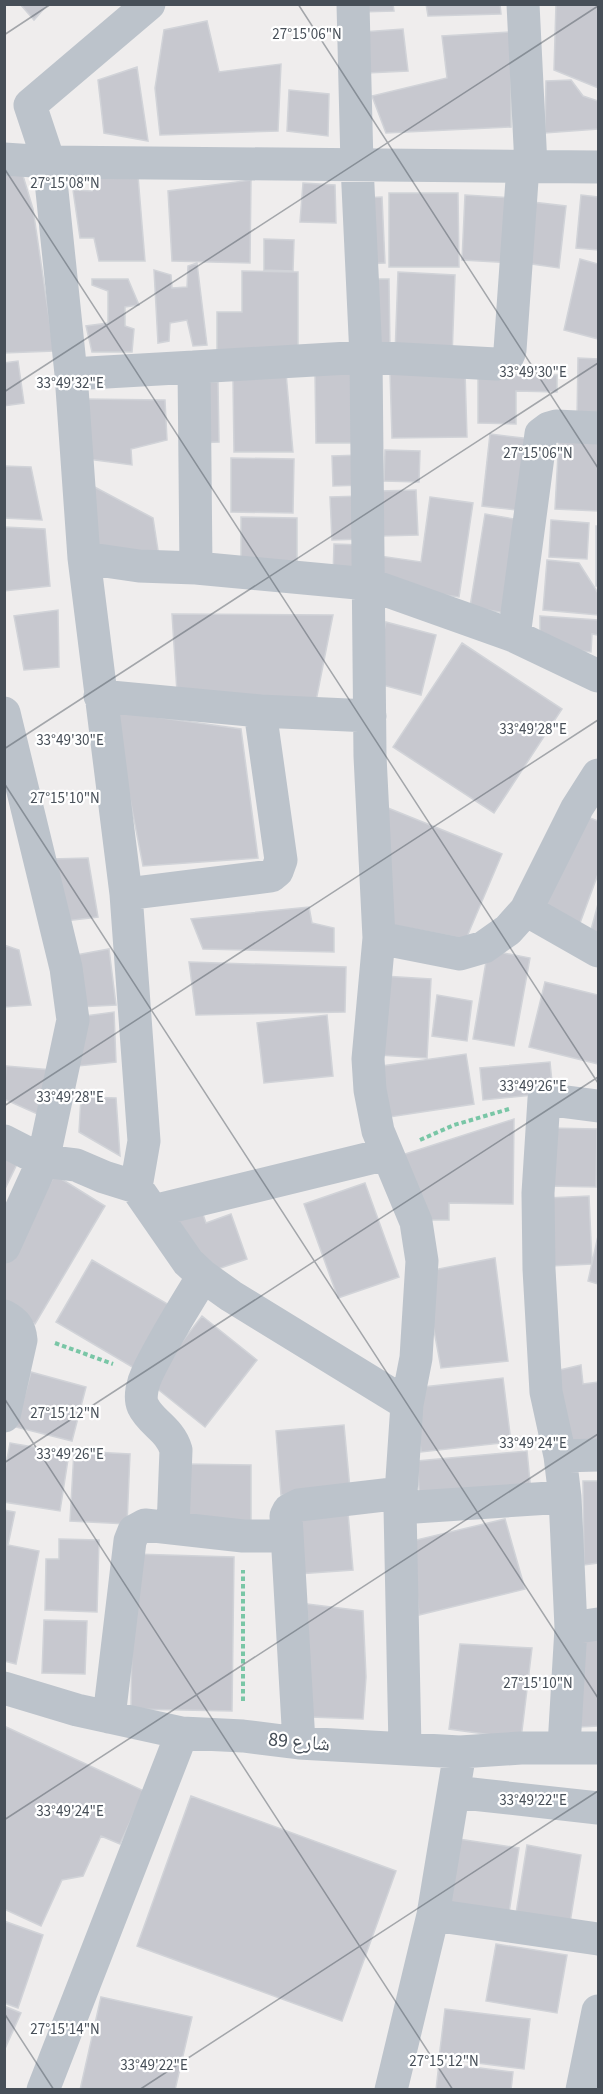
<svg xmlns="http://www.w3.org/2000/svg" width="603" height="2094" font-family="'Source Sans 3','Noto Naskh Arabic',sans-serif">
<rect width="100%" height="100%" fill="#efeded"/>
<path fill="#c7c8cf" stroke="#d1d3d8" stroke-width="1.5" d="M20,4h28l-14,16z
M360,4h33l1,7 -34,1z
M426,4h74l1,10 -73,2z
M556,4h42v84l-44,-18z
M207,21l12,51 62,-8 -3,67 -118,4 -5,-47 9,-58z
M403,29l5,42 -41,2 -4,-41z
M511,32v95l-125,6 -14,-37 75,-18 -5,-42z
M137,67l11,74 -44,-8 -6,-53z
M571,80l12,16 15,5v28l-53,4 1,-52z
M289,90l40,4 -1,42 -41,-5z
M21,169l12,40 21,142 -50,2v-181z
M138,176l7,85h-46l-5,-23h-14l-7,-48 19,1v-14z
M251,180l-1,83 -78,-2 -4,-70z
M303,183l32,2 1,38 -36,-1z
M389,193h69l1,74h-70z
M465,195l51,3 -2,65 -52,-3z
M581,195l17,2v53l-22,-2z
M382,197l3,66 -21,1 -2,-66z
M524,201l42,5 -7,62 -41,-6z
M264,239l30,1 -1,31 -29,-1z
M580,259l18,5v75l-34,-9z
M197,263l10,82 -14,1 -6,-26 -17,3 -1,18 -11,2 -4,-73 17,5 1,13 15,-1 1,-21z
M242,271l56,1v80h-81v-40h25z
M398,272l57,3 -3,83 -57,-3z
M92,279h36l11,26 -14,2v19l9,3 -2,23h-40l-6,-26 22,-3v-32l-16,-6z
M370,279h19l1,74h-19z
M578,358l20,1v60l-21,-1z
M18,361l6,42 -20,3v-43z
M465,371l2,66 -75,1 -2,-66z
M286,373l7,79h-59l-1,-72z
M315,373h46v70h-45z
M478,374l79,1v17l-41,-1v33l-38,-1z
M197,382h21l1,60 -22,1z
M83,399l82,1 2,40 -36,9 1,16 -44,-6z
M490,434l41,5 -7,72 -42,-5z
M559,436l39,3v72l-43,-2z
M385,450l35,1 -1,31 -35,-1z
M361,455l2,30 -30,1 -1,-30z
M231,458l63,1 -1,54 -62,-1z
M4,466l27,1 11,53 -38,-2z
M87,483l66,35 6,39 -64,-8z
M416,490l2,45 -37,1 -1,-45z
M362,496l2,43 -32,1 -2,-43z
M430,497l43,6 -14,94 -83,-12 4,-29 41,6z
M485,514l41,7 -15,93 -41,-7z
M241,517l56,1v47l-56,-1z
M551,520l38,3 -2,36 -38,-2z
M596,526h2v60h-2z
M4,527l41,2 5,57 -46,5z
M334,544l29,1 -1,32 -29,-1z
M547,560l32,3 19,30v22l-55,-5z
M58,610l1,57 -35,3 -10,-54z
M172,614l161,1 -18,91 -138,-14z
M540,616l58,4v15l-6,-1 -1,18 -51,-6z
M386,622l50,13 -15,60 -50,-13z
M462,643l100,66 -68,104 -101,-66z
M113,711l128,18 17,129 -115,8z
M383,806l119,48 -36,85 -74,-14z
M577,813l21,8v53l-18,49 -40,-16z
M88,858l10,59 -33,4 -13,-62z
M598,904v40l-10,-3z
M309,907l3,16 22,5v24l-131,-3 -12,-30z
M4,945l15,5 12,55 -27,2z
M109,949l7,56 -38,2 -8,-51z
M488,950l42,8 -16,88 -41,-7z
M189,962l157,5 -1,45 -149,3z
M383,976l48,3 -4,79 -48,-3z
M545,982l53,13v69l-69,-17z
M437,995l35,6 -5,40 -35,-5z
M114,1012l2,50 -38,4v-49z
M327,1015l6,61 -69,7 -7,-60z
M466,1054l8,50 -91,14 -8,-51z
M550,1062l3,31 -70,7 -3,-32z
M6,1066l46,4 -8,47 -40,-18z
M81,1097l35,1 4,58 -41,-24z
M514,1119l-1,85 -64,-1v17h-26l-21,-65z
M548,1128l49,1 -1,58 -49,-1z
M4,1158l13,6 -13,27z
M55,1175l50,31 -70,118 -31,-18v-47z
M365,1183l34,94 -61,21 -34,-94z
M589,1196l3,68 -42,2 -3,-68z
M199,1203l7,20 25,-9 16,45 -38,13 -43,-58z
M598,1236v48l-10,-3z
M495,1258l13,103 -67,7 -18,-96z
M92,1260l84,49 -37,62 -83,-49z
M202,1316l55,44 -52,67 -55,-44z
M581,1365l2,19 15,-2v65l-30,1 -17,-76z
M31,1372l55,15 -14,54 -56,-14z
M503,1378l8,64 -90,10 -7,-64z
M344,1425l6,64 -69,6 -5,-64z
M10,1443l59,10 -9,58 -56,-9v-27z
M74,1451l56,3 -3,70 -57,-3z
M527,1451l4,41 -111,9 -3,-40z
M183,1464l68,1v58l-69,-1z
M583,1481h15v82l-14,2z
M4,1510l11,2 -7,33 31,6 -23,113 -12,-3z
M348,1513l5,57 -55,4 -5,-56z
M505,1519l20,70 -106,26 -7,-74z
M59,1539l40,1 -2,72 -52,-2 1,-51h13z
M133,1554l101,3 -2,154 -101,-2z
M307,1604l56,7 3,66 -3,42 -52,-2z
M44,1620l43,1 -2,53 -43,-1z
M598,1634v92l-18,1 -7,-91z
M460,1644l72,4 -11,91 -72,-10z
M4,1726l140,65 -24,53 -19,-8 -18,40 -21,4 -21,46 -37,-17z
M191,1796l205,75 -54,150 -205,-75z
M452,1838l67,10 -10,65 -67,-10z
M527,1845l54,10 -12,74 -54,-9z
M4,1921l39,14 -25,73 -14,-5z
M496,1944l71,11 -10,58 -71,-12z
M101,1997l91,20 -17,73h-95z
M4,2006l17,7 -17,38z
M445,2009l85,10 -6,50 -85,-11z
M439,2063l74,9 -2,18h-75z"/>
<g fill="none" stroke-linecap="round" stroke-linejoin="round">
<path stroke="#79c6a6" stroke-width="4" stroke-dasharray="4.5 3" stroke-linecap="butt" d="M420,1140l34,-15 55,-16
M55,1343l58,21
M243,1701v-131"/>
<path stroke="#bcc3cb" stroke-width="33" d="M149,4l-119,101 19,57 549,5
M353,4l4,161 9,192 4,399 9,182 -11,121 2,31 8,41 38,91 6,39 -6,97 -9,46 -7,104 5,240
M523,4l8,162
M4,159l45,3 22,212 13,184 42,336 18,247 -8,46
M71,374l123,-7
M84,558l55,8 57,2 172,16 146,52 84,40
M196,568l-2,-201 172,-10 130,7c9,-3 12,-5 14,-14l13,-184
M514,636l27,-202 8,-6 7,-2 42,2
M100,696l160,15 21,149 -4,11 -6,5 -145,18
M260,711l110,5
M4,713l62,255 7,52 -30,141 -39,86
M526,910l72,41
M379,938l81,16 24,-7 24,-17 18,-20 51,-102 21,-33
M4,1141l39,20 33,4 28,12 32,10 52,75 15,14 28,20 176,108
M153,1211l234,-57
M4,1316c11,6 16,11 17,24l-17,76
M560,1456l38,-1
M400,1508l165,-11
M173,1528l3,-78c-6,-21 -25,-27 -33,-44 -4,-9 0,-24 4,-32 16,-34 37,-66 56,-98
M571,1628l27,-4
M4,1688l73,22 105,23 61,3 56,7 161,9 61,-4h77
M109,1717l21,-176 4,-10 11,-6 98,11h43
M299,1743l-13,-227 3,-6 10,-5 102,-12
M564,1746l7,-118 -6,-131 -5,-41 -14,-64 -7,-123 -1,-76 6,-94 54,7
M454,1792l144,16
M433,1915l165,24
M43,2090l139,-357
M391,2090l42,-175 27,-163
M582,2090l16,-79"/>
</g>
<path fill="none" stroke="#474f58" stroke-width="1.5" stroke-opacity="0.45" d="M298,4l300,464M4,35l47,-31M4,168l594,915M4,392l594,-386M4,749l594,-386M4,783l594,915M4,1106l594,-386M4,1398l449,692M4,1463l594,-386M4,1820l594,-386M4,2013l50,77M139,2090l459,-299"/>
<g text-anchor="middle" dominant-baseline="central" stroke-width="4.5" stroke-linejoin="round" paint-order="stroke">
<g font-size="20" fill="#474f58" stroke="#fff">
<text transform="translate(299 1742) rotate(5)">شارع 89</text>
</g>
</g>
<g font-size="15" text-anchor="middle" fill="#474f58" stroke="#fff" stroke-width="4.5" stroke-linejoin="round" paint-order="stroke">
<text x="307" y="39">27°15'06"N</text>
<text x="65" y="188">27°15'08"N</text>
<text x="533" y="377">33°49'30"E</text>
<text x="70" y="388">33°49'32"E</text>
<text x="538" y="458">27°15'06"N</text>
<text x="533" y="734">33°49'28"E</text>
<text x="70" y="745">33°49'30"E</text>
<text x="65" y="803">27°15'10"N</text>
<text x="533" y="1091">33°49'26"E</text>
<text x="70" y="1102">33°49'28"E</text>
<text x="65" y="1418">27°15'12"N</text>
<text x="533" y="1448">33°49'24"E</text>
<text x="70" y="1459">33°49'26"E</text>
<text x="538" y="1688">27°15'10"N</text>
<text x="533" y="1805">33°49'22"E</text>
<text x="70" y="1816">33°49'24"E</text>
<text x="65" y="2034">27°15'14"N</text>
<text x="444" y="2066">27°15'12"N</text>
<text x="154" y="2070">33°49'22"E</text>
</g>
<rect width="603" height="2094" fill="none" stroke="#474f58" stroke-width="12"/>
</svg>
